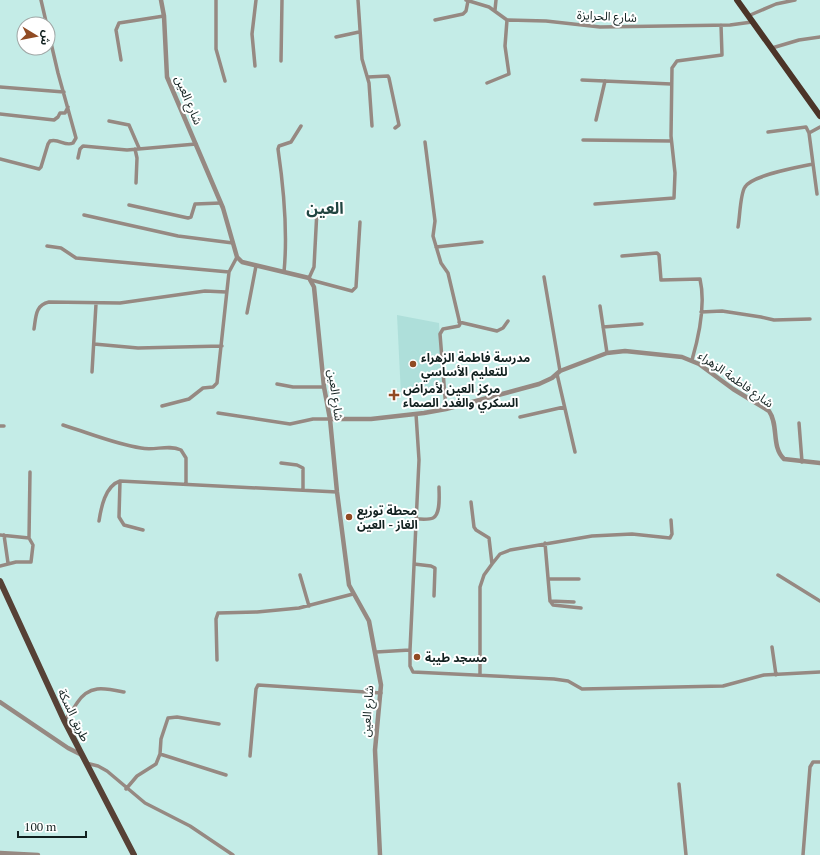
<svg xmlns="http://www.w3.org/2000/svg" width="820" height="855" font-family="'PT Serif','Noto Sans Arabic',serif">
<rect width="100%" height="100%" fill="#c4ece7"/>
<path fill="#aedfda" d="M397,315l42,8 4,68 -42,4z"/>
<g fill="none" stroke-linecap="round" stroke-linejoin="round">
<path stroke="#968982" stroke-width="3.5" d="M216,0v49l9,32
M358,0l4,59 7,24 3,43
M466,0l23,7 18,13 39,1 54,6 130,-2 22,-3
M495,10l1,-10
M748,16l28,-12 19,-4
M435,20l28,-6 3,-3 2,-10
M336,37l23,-5
M772,48l27,-8 21,-3
M121,60l-5,-30 3,-7 45,-7
M281,61l1,-61
M255,66l-3,-32 4,-34
M368,77l20,-1 1,2 10,47 -4,3
M582,80l89,4
M487,83l22,-9 -4,-28 2,-26
M0,87l64,5
M0,114l54,6 4,-3 2,-4h5l3,-6
M596,120l9,-39
M109,121l20,4 10,23
M768,132l38,-5 3,6 8,61
M809,133l11,-6
M583,140l88,1
M425,142l10,79 -2,15 8,27 7,10 12,51 -1,2 -16,3 -3,5 6,75
M135,149l2,9 -1,25
M78,158l2,-9 3,-3 44,4 69,-6
M0,159l39,10 2,-2 7,-23 2,-3c9,-3 15,6 23,2l3,-5 -18,-65 -17,-73
M595,204l79,-6 1,-25 -4,-37 1,-68 5,-7 45,-6 -1,-30
M129,205l59,13 3,-1 4,-13 26,-1
M84,215l94,21 55,7
M738,227c2,-10 2,-33 7,-40 7,-12 54,-20 68,-23
M47,246l14,2 15,10 153,14
M436,247l46,-5
M622,256l35,-3 2,2 2,25 39,-1c6,26 -1,57 -8,81
M284,272c4,-41 0,-82 -6,-123l1,-3 12,-4 10,-16
M544,277l16,94
M309,278l5,-11 3,-57
M311,280l41,11 4,-4 4,-65
M600,306l7,47
M701,312l21,-1 39,6 13,3 36,-1
M247,313l9,-47
M459,322l38,9 6,-3 5,-7
M603,327l39,-3
M34,329c2,-12 1,-24 15,-27l71,1 85,-12 21,1
M94,344l44,4 84,-2
M92,372l4,-68
M557,374l18,78
M277,384l16,3h31
M162,406l27,-7 14,-11 10,-1 4,-4 12,-111 8,-15
M218,413l72,11 23,-5h17
M416,414l3,46 -9,190v16l3,6 141,7 14,2 14,8 141,-3 41,-11 56,-3
M520,417l44,-10
M799,423l3,39
M63,425c26,8 52,19 78,23 14,3 27,-4 40,2l5,8v26
M0,426h4
M281,463l16,2 6,3v22
M120,481l-1,36 5,8 19,5
M471,502l3,25 2,3 13,8 3,26
M416,519c5,0 13,1 17,-1 8,-4 6,-23 6,-31
M99,521c2,-13 6,-35 21,-40l217,11
M0,535l29,3 4,7 -2,17h-15l-16,4
M4,535l4,28
M29,538l1,-66
M545,543l5,58 24,1
M414,564l17,2 4,2 -1,28
M300,575l9,31
M778,575l42,26
M549,579h30
M550,601l3,4 28,3
M772,647l4,28
M376,652l34,-2
M217,660l-1,-41 2,-6 39,-1 42,-4 54,-14
M480,675v-88l4,-12 8,-11 8,-10 10,-4 82,-14 40,-2 38,4 2,-4 -1,-14
M64,720c6,-5 9,-11 13,-17 12,-19 28,-15 47,-11
M160,754l1,-15 7,-21 9,-1 42,7
M250,756l6,-67 2,-4 123,8
M86,763l12,3 9,5 38,32 45,23 43,29
M679,784l7,71
M126,789l11,-13 19,-12 4,-10 66,21
M803,855l7,-88 3,-5h7"/>
<path stroke="#968982" stroke-width="4.5" d="M161,0l3,16 3,61 56,131 14,49 5,5 67,16 5,9 10,100 6,32 7,73 12,93 20,36 12,64 -6,65 5,105
M330,419h41l53,-6 22,-4 93,-25 13,-6 8,-7 47,-18 18,-2 57,6 17,7 34,25 36,22c10,14 2,36 15,48l36,4
M0,702l68,46 14,7
M0,853l38,2"/>
<path stroke="#564136" stroke-width="6" d="M0,581l64,139 70,135"/>
<path stroke="#4b3428" stroke-width="6" d="M737,0l83,116"/>
</g>
<g fill="#914b23" stroke="#fff" stroke-width="1.5">
<circle cx="413" cy="364" r="4"/>
<path d="M392 389h4v4h4v4h-4v4h-4v-4h-4v-4h4z"/>
<circle cx="349" cy="517" r="4"/>
<circle cx="417" cy="657" r="4"/>
</g>
<g text-anchor="middle" dominant-baseline="central" stroke-width="4" stroke-linejoin="round" paint-order="stroke">
<g font-size="12" fill="#11201f" stroke="#fff">
<text transform="translate(607 16) rotate(3)">شارع الحرايزة</text>
<text transform="translate(189 100) rotate(67)">شارع العين</text>
<text transform="translate(736 379) rotate(35)">شارع فاطمة الزهراء</text>
<text transform="translate(336 395) rotate(82)">شارع العين</text>
<text transform="translate(367 711) rotate(-86)">شارع العين</text>
<text transform="translate(74 715) rotate(64)">طريق السكة</text>
</g>
<g font-size="12" font-weight="bold" fill="#11201f" stroke="#fff" text-anchor="start">
<text x="421" y="357">مدرسة فاطمة الزهراء<tspan x="421" dy="14">للتعليم الأساسي</tspan></text>
<text x="403" y="388">مركز العين لأمراض<tspan x="403" dy="14">السكري والغدد الصماء</tspan></text>
<text x="357" y="510">محطة توزيع<tspan x="357" dy="14">الغاز - العين</tspan></text>
<text x="425" y="657">مسجد طيبة</text>
</g>
<g font-size="16" font-weight="bold" fill="#214541" stroke="#fff">
<text x="325" y="208">العين</text>
</g>
</g>
<g transform="translate(36 36) rotate(100)"><circle r="19" fill="#ffffff" stroke="#a0a6a5"/>
<path d="M0-3L7 15L0 10L-7 15Z" fill="#914b23"/>
<text y="-6" font-size="11" font-weight="bold" text-anchor="middle" fill="#11201f">ش</text>
</g>
<path d="M18 831v6h68v-6" fill="none" stroke="#11201f" stroke-width="2"/>
<text x="24" y="831" font-size="12" fill="#11201f" stroke="#ffffff" stroke-width="3" paint-order="stroke">100 m</text>
</svg>
